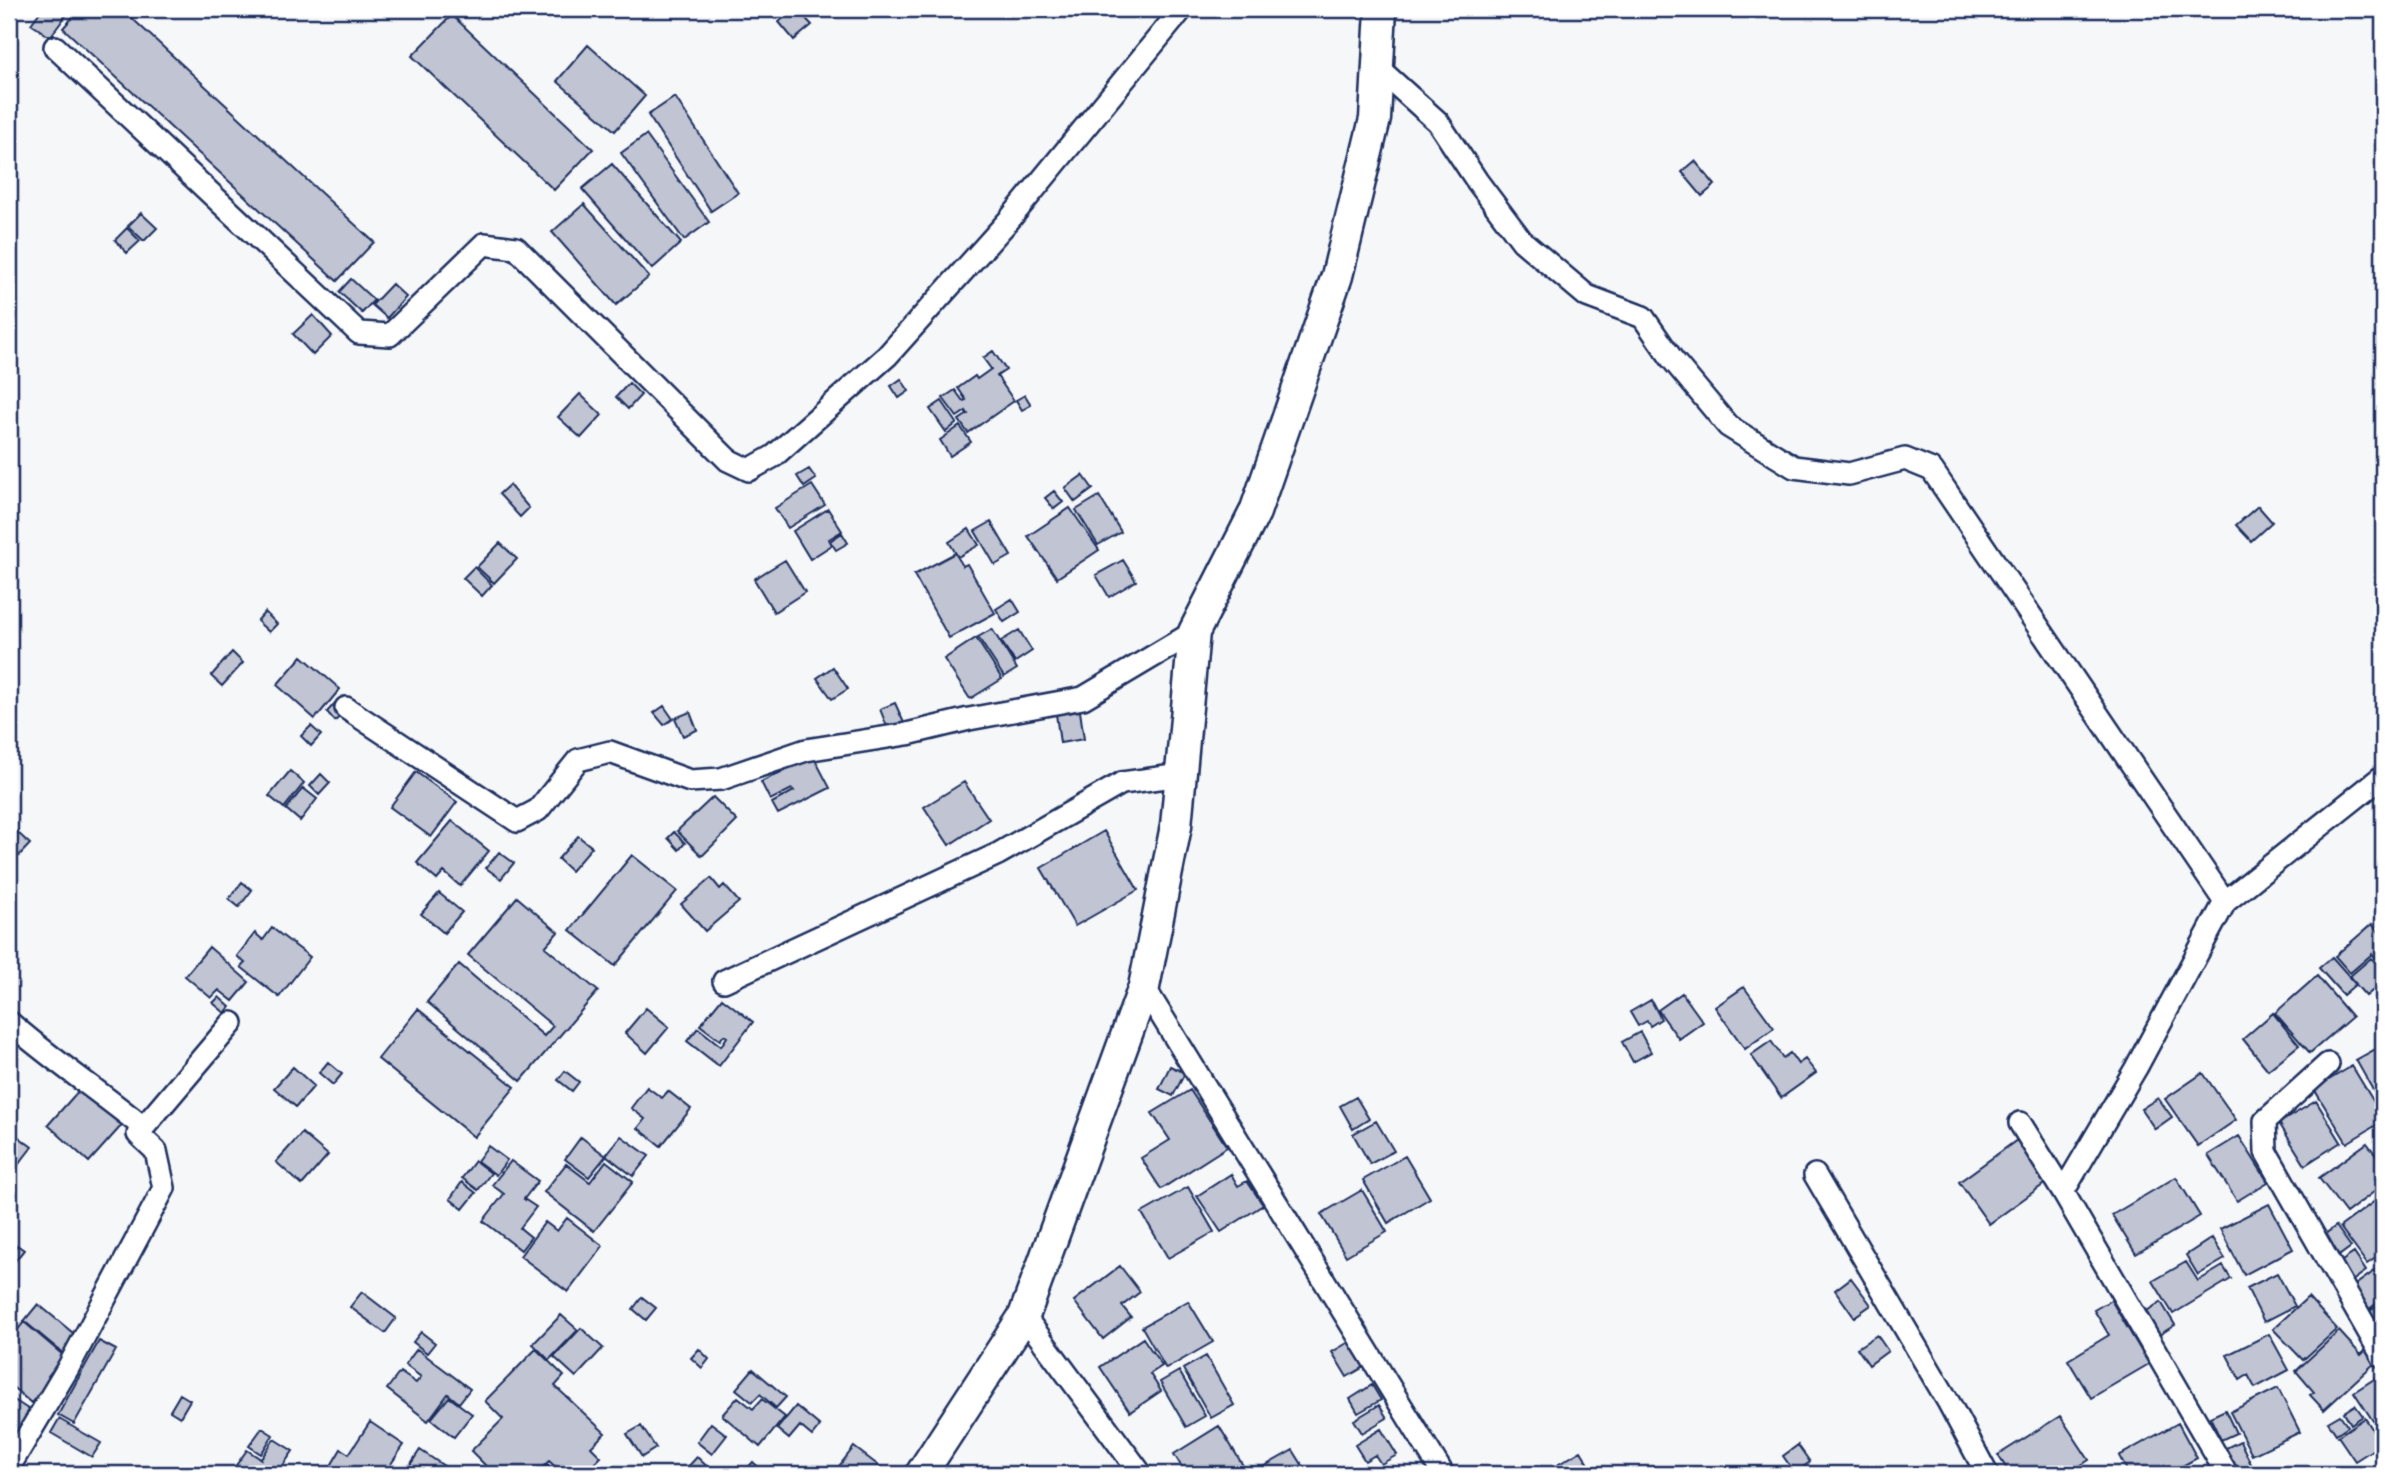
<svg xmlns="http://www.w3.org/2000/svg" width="2392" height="1483" font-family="Mynerve,sans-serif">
<rect width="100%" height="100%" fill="#f6f7f9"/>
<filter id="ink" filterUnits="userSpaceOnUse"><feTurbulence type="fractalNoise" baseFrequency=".0143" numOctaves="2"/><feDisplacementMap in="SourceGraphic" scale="14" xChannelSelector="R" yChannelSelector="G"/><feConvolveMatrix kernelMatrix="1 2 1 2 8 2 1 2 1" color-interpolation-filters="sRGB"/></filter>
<g filter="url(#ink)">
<path fill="#c0c4d3" stroke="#1b2f5e" stroke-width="2" d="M42,9h29l-21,28 -19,-13z
M80,9h42l252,233 -37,39 -274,-253z
M794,9h3l15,16 -18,15 -15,-18z
M452,15l141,134 -39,41 -142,-134z
M588,45l57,51 -30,35 -58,-50z
M675,97l63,96 -27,18 -63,-96z
M646,135l63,87 -25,18 -63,-87z
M1695,161l20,24 -13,11 -20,-24z
M612,164l69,79 -29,26 -70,-80z
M584,204l65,73 -33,28 -64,-73z
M141,213l16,15 -13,13 -16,-15z
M127,228l13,13 -13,12 -12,-13z
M351,279l23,21 -12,13 -23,-21z
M392,284l14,13 -19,21 -15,-13z
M313,315l19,21 -19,19 -20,-21z
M993,351l13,19 -9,6 17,25 -46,32 -9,-13 9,-6 -2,-3 -9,6 -14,-19 12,-8 8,11 3,-1 -8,-12 17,-12 2,3 14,-10 -8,-11z
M901,379l8,12 -10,7 -8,-12z
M629,383l12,12 -13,14 -12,-12z
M580,394l22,21 -21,23 -23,-21z
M1025,395l6,10 -9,5 -6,-10z
M942,401l15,22 -11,9 -16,-23z
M960,426l11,16 -21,14 -10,-16z
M809,469l7,10 -12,8 -7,-11z
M1083,475l10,14 -18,13 -10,-14z
M509,485l20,23 -9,9 -21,-23z
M812,485l13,20 -37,23 -13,-20z
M1054,491l9,11 -9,7 -9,-11z
M1099,496l22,36 -23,13 -22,-35z
M2258,506l14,16 -21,19 -15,-16z
M1070,508l29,42 -42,28 -29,-42z
M828,509l14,22 -13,8 3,6 -22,14 -17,-28z
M991,522l20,34 -16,9 -20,-34z
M969,529l10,16 -21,12 -9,-15z
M842,533l6,10 -12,7 -6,-9z
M500,543l17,16 -23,24 -17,-16z
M955,553l8,13 4,-2 28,49 -46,25 -35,-63z
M785,560l20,32 -31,20 -20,-33z
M1123,560l13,21 -27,16 -13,-22z
M474,567l18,18 -10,11 -19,-18z
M1012,599l8,13 -16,10 -8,-13z
M265,612l12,12 -8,8 -12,-11z
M992,629l25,40 -13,8 -26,-40z
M1019,630l13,21 -17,11 -14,-21z
M976,638l26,41 -32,20 -26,-40z
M232,652l11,11 -21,23 -11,-10z
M302,656l38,33 -25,30 -38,-34z
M833,667l15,22 -16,10 -15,-21z
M335,703l10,9 -10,9 -8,-9z
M895,703l9,20 -16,6 -8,-20z
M664,706l9,13 -9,6 -10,-12z
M1080,711l4,28 -24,4 -4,-29z
M690,712l7,18 -14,6 -8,-18z
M311,726l10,9 -10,11 -10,-10z
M811,752l19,36 -52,26 -6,-11 22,-12 -2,-2 -22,11 -9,-18 20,-10 -2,-4z
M290,771l14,12 -20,25 -15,-12z
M416,772l41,30 -26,35 -41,-30z
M321,774l9,9 -11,12 -9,-9z
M964,782l25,37 -40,26 -25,-38z
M303,788l14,11 -17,22 -14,-12z
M713,797l24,24 -35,35 -25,-25z
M452,821l37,30 -29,35 -16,-14 -7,8 -20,-17z
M16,831l14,13 -17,18 -4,-4v-19z
M1104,831l34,59 -63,36 -34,-58z
M674,832l11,11 -6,7 -11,-12z
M578,836l14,11 -21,24 -13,-12z
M499,852l15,11 -13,16 -15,-11z
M632,855l45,36 -62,75 -45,-36z
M711,878l9,11 4,-4 15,17 -34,29 -24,-27z
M242,882l10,8 -13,17 -10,-8z
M439,893l23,19 -18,21 -23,-19z
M517,897l41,35 -13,15 53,44 -77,90 -94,-79 32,-38 85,72 9,-10 -85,-71z
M2372,924l11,13v15l-7,7 -4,-5 -22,19 -15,-17z
M272,928l38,29 -31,40 -38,-30 4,-4 -8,-7 18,-23 8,7z
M209,947l40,35 -16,19 -14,-11 -8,8 -26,-22z
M2332,957l24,27 -13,11 -24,-27z
M2383,957v25l-17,14 -17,-19 22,-19 5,5z
M2317,976l35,41 -42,36 -35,-40z
M1744,987l30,41 -29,21 -30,-42z
M1682,993l21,29 -24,17 -21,-29z
M219,997l11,10 -5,6 -12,-10z
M722,998l31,24 -34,44 -32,-25 11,-13 23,18 6,-9 -3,-2 -4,5 -20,-15z
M1651,1000l10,19 -11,7 -3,-5 -9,5 -8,-14z
M646,1008l23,19 -22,26 -22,-20z
M418,1009l97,78 -41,50 -96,-78z
M2273,1013l26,32 -31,25 -25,-31z
M1640,1032l11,20 -18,10 -11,-20z
M1771,1041l12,17 7,-5 8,11 7,-5 11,14 -35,25 -30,-43z
M2383,1045v63l-27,-48z
M328,1062l14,12 -9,11 -14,-12z
M1170,1066l15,7 -12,23 -14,-7z
M2352,1066l31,51v4l-36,22 -33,-54z
M293,1067l21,19 -18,21 -22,-19z
M565,1071l14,11 -7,9 -14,-11z
M2203,1073l33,47 -38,26 -33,-47z
M647,1087l15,11 6,-7 23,18 -30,37 -23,-18 7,-9 -14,-11z
M81,1088l41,37 -33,37 -41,-37z
M1190,1090l37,57 -66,42 -20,-31 29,-18 -18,-27z
M1356,1097l13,22 -16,10 -13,-23z
M2158,1098l14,19 -17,12 -14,-20z
M2316,1101l25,41 -36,23 -26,-42z
M1376,1121l18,30 -24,13 -17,-30z
M302,1133l26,22 -26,30 -26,-23z
M16,1135l16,12 -14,18 -9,-7v-14z
M621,1136l28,20 -16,20 -27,-21z
M2239,1136l29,46 -31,19 -29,-46z
M581,1137l25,19 -17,21 -24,-18z
M2017,1140l30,42 -58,42 -30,-42z
M2367,1143l16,21v21l-37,28 -27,-35z
M488,1146l19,14 -11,15 -19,-14z
M1405,1156l25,42 -42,25 -25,-43z
M475,1161l16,12 -13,17 -16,-12z
M511,1161l27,20 -14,18 12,8 -16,21 11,9 -10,13 -38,-29 21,-27 -12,-9z
M606,1161l27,21 -39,49 -50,-39 22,-28 24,18z
M1231,1174l7,12 9,-5 16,24 -42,27 -24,-36z
M2176,1177l24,39 -64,38 -24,-39z
M462,1182l14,11 -13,16 -13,-10z
M1188,1187l26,45 -46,26 -26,-45z
M1362,1190l25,42 -41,24 -25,-42z
M2383,1195v58l-16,11 -27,-37z
M2269,1204l24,45 -49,26 -24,-46z
M567,1218l36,28 -35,46 -48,-36 25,-34 12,9z
M2336,1226l15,21 -15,11 -15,-21z
M2212,1238l13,21 -27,16 -12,-20z
M17,1245l7,5 -9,11 -6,-5z
M2354,1253l12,18 -14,10 -13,-18z
M2186,1262l12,19 25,-15 8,13 -58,35 -20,-33z
M1120,1266l20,26 -18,14 9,11 -28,22 -29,-38z
M2376,1270l7,10v30l-5,-8 -11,9 -16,-23z
M2277,1273l18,33 -31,16 -17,-34z
M1851,1278l20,27 -17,12 -19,-27z
M362,1292l34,26 -11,15 -35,-26z
M642,1297l14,11 -10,12 -13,-11z
M2308,1297l29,32 -34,31 -30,-31z
M2111,1300l38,64 -58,34 -23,-38 41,-25 -15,-25z
M1188,1301l25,41 -47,27 -24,-42z
M2161,1302l14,23 -16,10 -14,-23z
M38,1304l41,34 -14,17 -41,-34z
M2377,1306l6,9v9l-5,4 -11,-15z
M561,1315l17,15 -29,30 -16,-16z
M24,1322l40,34 -16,20 4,4 -21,23 -22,-19v-43z
M581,1328l22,20 -27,29 -22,-20z
M2339,1331l22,24 6,-6 10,12 -53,49 -14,-15 4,-3 -18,-21z
M421,1332l14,11 -8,10 -14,-11z
M2269,1334l20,36 -34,18 -7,-13 -8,5 -13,-25z
M1877,1335l11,16 -19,14 -12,-17z
M1143,1338l19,28 -12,8 11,17 -31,21 -30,-45z
M99,1341l17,9 -42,74 -16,-9z
M1349,1342l15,25 -17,10 -15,-25z
M417,1349l53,40 -11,14 -11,-9 -20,27 -41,-32 13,-17 16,11 5,-6 -16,-12z
M536,1349l28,27 -9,10 50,47 -14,14 10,10 -14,14 -7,-6 -10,9h-7l-14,-13 -13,13h-13l-6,-5 -5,5h-9l-8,-7 -4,4 -20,-20 32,-32 -18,-18z
M699,1349l10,10 -7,9 -11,-10z
M1206,1356l28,49 -23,13 -28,-49z
M753,1369l33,28 -10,11 -16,-14 -8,8 -16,-13z
M1179,1371l26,45 -19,11 -26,-45z
M2382,1374l1,41 -10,6 -19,-29z
M1372,1385l9,15 -23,13 -8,-14z
M2278,1388l22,44 -48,23 -22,-43z
M180,1394l10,6 -10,17 -10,-6z
M449,1397l23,17 -18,23 -23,-18z
M738,1397l15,12 9,-10 23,18 -25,30 -38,-32z
M14,1400l17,11 -17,28 -5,-4v-28z
M1379,1405l8,13 -25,15 -8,-13z
M2355,1405l8,11 -12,8 -7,-12z
M796,1406l24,20 -8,10 -12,-10 -11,13 -12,-10z
M2225,1410l11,23 -15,7 -11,-23z
M2340,1415l8,11 -12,8 -8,-12z
M2060,1416l29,44 -22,14h-57l-12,-19z
M2365,1418l8,12 10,-7v20l-28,18 -17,-25z
M59,1419l42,24 -9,14 -41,-24z
M370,1422l34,23 -20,29h-6l-9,-6 -4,6h-28l-8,-5 12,-20 8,5z
M711,1423l16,12 -15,19 -15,-12z
M2178,1423l19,35 -29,16h-39l-10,-18z
M641,1426l15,22 -14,9 -15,-23z
M1219,1426l28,46 -4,2h-57l-12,-20z
M262,1428l11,7 -12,19 -12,-8z
M1381,1429l16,26 -16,9 -6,-9 -10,6 -10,-16z
M274,1439l19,12 -16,23h-40l-5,-3 15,-21 14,9z
M2240,1441l12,25 -13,7 -13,-25z
M1798,1445l12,17 -15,11 -12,-17z
M854,1447l33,25 -2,2h-52z
M420,1450l36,24h-52z
M1293,1450l15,24h-57z
M1581,1451l14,23h-53z
M697,1457l18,17h-27l-4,-3z
M753,1462l13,12h-24z
M547,1465l10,9h-18z
M2353,1467l4,7h-17z"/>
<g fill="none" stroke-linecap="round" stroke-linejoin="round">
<defs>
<path id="street" d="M55,47l304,286 31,2 94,-91 32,4 212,212 21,10 25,-14 113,-100 122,-136 173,-211
M1378,68l60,54 39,59 45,60 65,55 56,21 29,42 56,67 66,41 55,7 56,-15 27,11 293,432
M346,708l171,113 21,-11 40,-50 32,-8 80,29 31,-2 85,-29 101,-16 62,-15 114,-21 111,-66
M724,981l274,-127 124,-71 59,-8
M1144,987l299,487
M9,1022c43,38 90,69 134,105
M2328,1064l-63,57 1,31 117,205
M2020,1123l43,69 164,282
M1815,1175l134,228 38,71
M2063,1192l73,-124 89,-166 158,-126
M1024,1316l117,158
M9,1467l59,-99 96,-180 -8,-37 -18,-17 94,-111"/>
<path id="secondary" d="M921,1474l103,-158 120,-329 32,-161 18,-194 61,-120 82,-236 38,-157 6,-110"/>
</defs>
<use href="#street" stroke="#1b2f5e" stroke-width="26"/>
<use href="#secondary" stroke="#1b2f5e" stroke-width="35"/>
<use href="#street" stroke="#fff" stroke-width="21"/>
<use href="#secondary" stroke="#fff" stroke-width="30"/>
</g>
</g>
<rect width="2392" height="1483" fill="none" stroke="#fff" stroke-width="35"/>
<rect x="18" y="18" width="2357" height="1448" fill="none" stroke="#1b2f5e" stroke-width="2.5" filter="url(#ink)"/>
</svg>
